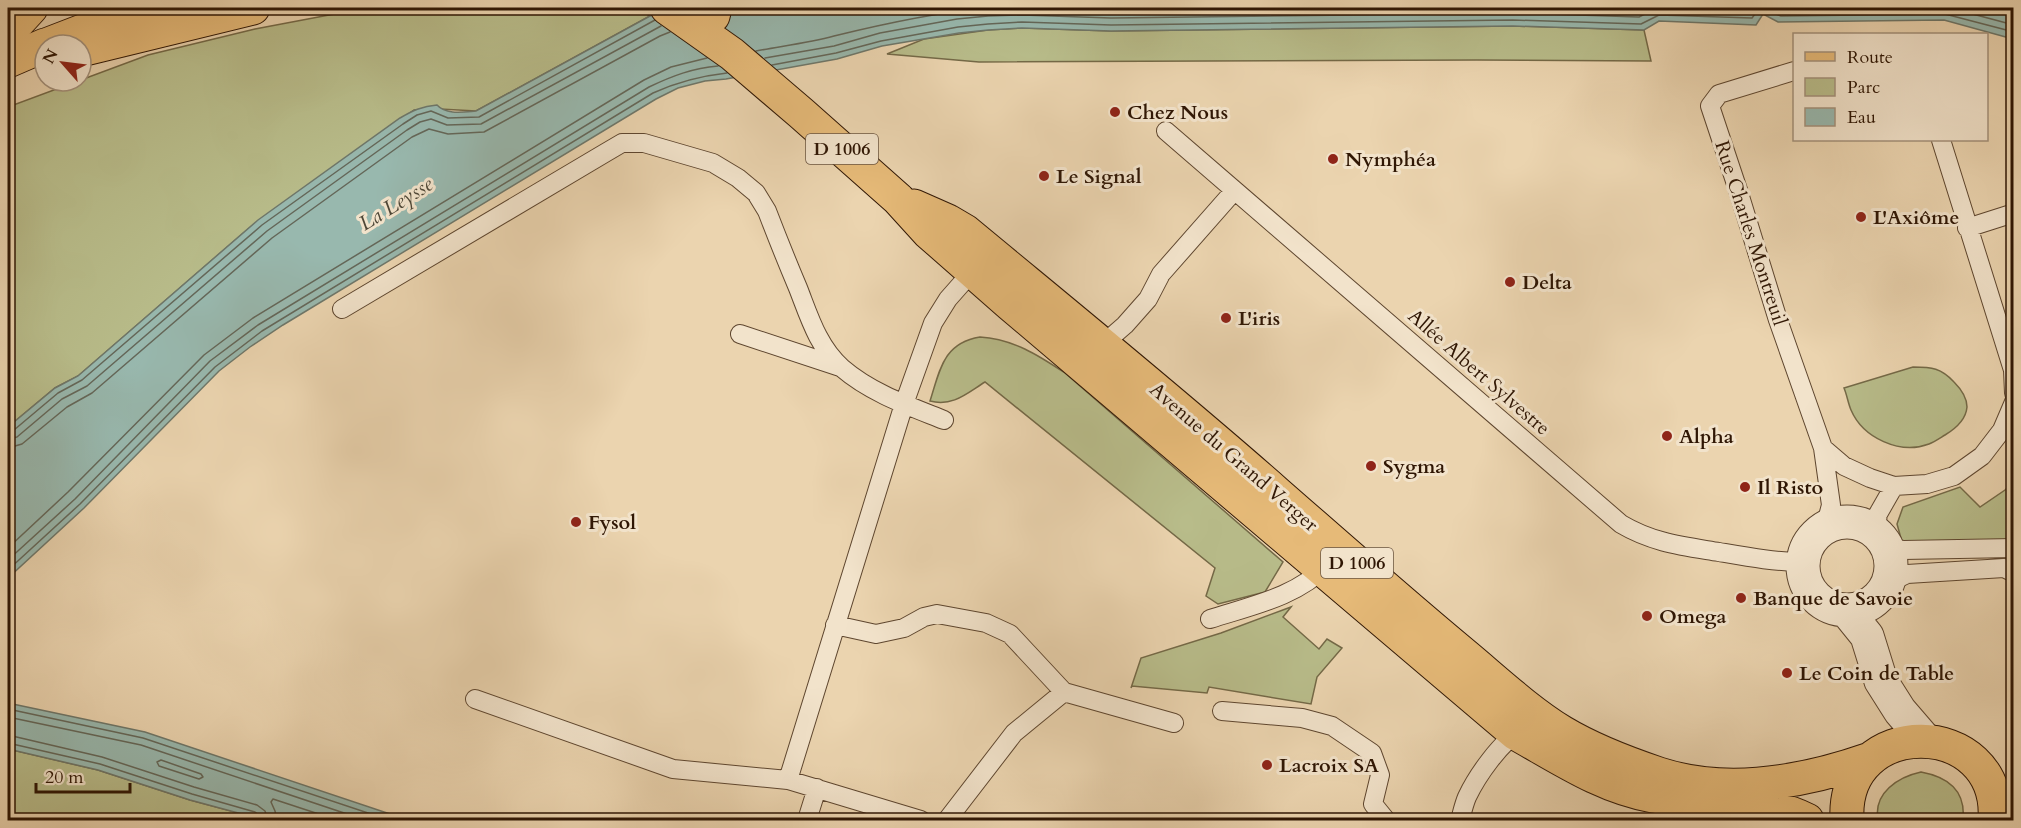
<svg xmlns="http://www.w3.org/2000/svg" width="2021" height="828" font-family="Cardo,serif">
<rect width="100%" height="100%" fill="#ebd4af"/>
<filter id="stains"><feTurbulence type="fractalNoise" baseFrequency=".00333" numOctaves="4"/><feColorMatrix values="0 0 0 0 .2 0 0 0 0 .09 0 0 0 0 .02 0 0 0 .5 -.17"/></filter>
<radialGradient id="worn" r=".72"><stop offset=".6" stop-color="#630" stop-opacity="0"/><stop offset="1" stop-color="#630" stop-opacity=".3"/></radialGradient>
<path fill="#b8bc8a" stroke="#746947" stroke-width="1.5" d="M366,8h271l13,8 -174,95 -36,-2 -26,1 -166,119 -170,147 -23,12 -47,39v-320l140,-52 107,-26z
M1513,26l131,4 7,31 -174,-1 -498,2 -92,-8 37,-15 64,-9 34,-2 89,3z
M980,337c33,2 58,18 85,36l218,189 -18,30 -47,12 -12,-8 9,-28 -230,-186c-18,11 -32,25 -55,19 10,-31 13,-58 50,-64z
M1913,367c19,0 28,1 41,15 6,6 13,16 13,25 -1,12 -12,22 -22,28 -5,3 -11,7 -16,9 -29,11 -66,-6 -78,-34 -3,-7 -4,-15 -7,-22z
M2013,482v58l-111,2 -5,-18 6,-17 57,-20 20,20 25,-17z
M1291,607l-8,10 36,32 8,-10 15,9 -25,29 -6,27 -102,-17 -2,6 -75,-7 -1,2 10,-30 80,-25z
M8,749l90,21 92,30 74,20h-256z
M1921,772c27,5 45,18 42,48h-85c-5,-27 20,-43 43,-48z"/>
<path fill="#98b8ae" stroke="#6e776a" stroke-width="1.5" d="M673,8h1340v31l-69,-19 -166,2 -15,-8 -7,11 -97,-4 -15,9 -131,-4 -402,5 -89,-3 -34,2 -29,3 -77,13 -45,13 -111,20 -21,2 -27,7 -22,11 -373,226 -33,22 -31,24 -135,137 -76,70v-151l47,-39 23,-12 180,-156 142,-102c12,-7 22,-12 37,-13 9,10 26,7 39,6l174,-95z
M8,703l137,29 263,88h-144l-74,-20 -92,-30 -90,-21z"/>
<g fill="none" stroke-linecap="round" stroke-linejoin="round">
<path stroke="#646759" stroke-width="1.5" d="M1078,8h64
M1663,8l84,3 4,-3
M1781,8l87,1 62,-1
M1950,8l64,17
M756,51c26,-5 52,-8 78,-15 49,-12 99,-23 150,-28
M765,58l69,-12 46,-13 77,-14 31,-3 34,-1 89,3 402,-5 126,4 18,-9
M772,65l64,-12 45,-12 77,-14 30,-3 34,-2 89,3 402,-5 128,4 18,-9 93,3 6,-8 5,-1 18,7 164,-2 69,18
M8,431l6,-1 44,-37 24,-13 180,-155 141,-101 14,-9 14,-4 17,7 31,-1 176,-97
M8,439l9,-2 45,-38 25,-13 180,-155 140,-101 13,-8 11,-3 16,6 34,-1 180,-98
M8,448l14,-4 45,-37 25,-14 180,-155 140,-101 17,-8 19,5 36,-2 176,-96 10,-4
M8,548l60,-56 136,-137 49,-37 391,-238 27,-13 36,-9
M8,560l67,-61 135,-138 48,-36 391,-238c23,-11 44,-19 69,-21
M8,570l72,-66 135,-137 47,-36 391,-238c24,-11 47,-17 74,-20
M8,709l135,29 246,82
M8,717l133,28 224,75
M8,735l94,22 92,30 63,18 8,6 3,9
M8,743l92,21 92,30 63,18 4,3 1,5
M161,760l40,14 2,3 -4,2 -40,-13 -2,-4z
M277,820l-2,-9 -4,-9 2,-3 64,21"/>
<defs>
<path id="lane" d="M1794,71l-75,23 -9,12 28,84 40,130 45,128 21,18 26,12 24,8 33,-2 27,-8 28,-20 20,-26 12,-28
M1166,131l455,393c32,19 62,22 98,28 29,5 56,10 84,10
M1941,140l72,230 1,23
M1967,228l47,-15
M342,309l263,-156 17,-10h22l69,20 25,15 18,15 11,18c10,26 20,51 31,77 11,28 20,59 44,80 29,25 67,38 102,52
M740,334l100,33
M1097,344l5,1 23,-20 23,-26 13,-25 73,-83
M1823,448l8,57 -6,23
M1875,532l3,-18 16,-28
M1887,548l16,2 111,-2
M1888,583l19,-9 97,-6 10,5
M1210,619c40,-13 87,-22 117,-54
M835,625l41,9 28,-6 20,-11 13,-3 49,9 24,11 54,58 -50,41 -67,87
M1064,692l110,31
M475,699l198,70 115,11 133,40
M1222,711l80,7 30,8 40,27 8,22 -7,29 13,16
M788,780l116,-376 29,-81 15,-24 30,-34
M807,820l10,-32
M1460,820c2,-7 4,-16 7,-23 10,-21 34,-56 55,-67"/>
<path id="street" d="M1803 566a44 44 0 1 1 88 0a44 44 0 1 1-88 0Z
M1846,610l21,26 14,45 19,30 25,29"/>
<path id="primary" d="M667,8l65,46 69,59 97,86 30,33 82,72 505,429c45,25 87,54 138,63 51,9 107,0 154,24
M713,16l2,-8
M46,45l96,-37
M81,50l172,-42
M8,61l37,-16
M914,206l34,15 17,10c105,87 211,173 313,263 63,55 125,110 189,163 31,26 61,54 95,75 30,18 64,31 97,42 68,22 145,8 211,-15
M1847,820c-6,-106 155,-104 148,0"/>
<path id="highway" d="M8,33l23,-25"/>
</defs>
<use href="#lane" stroke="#5e462f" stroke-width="20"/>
<use href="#street" stroke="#5e462f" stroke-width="35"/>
<use href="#primary" stroke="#2f1604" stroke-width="35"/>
<use href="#highway" stroke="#2f1604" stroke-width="35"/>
<use href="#lane" stroke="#f2e3cb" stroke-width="18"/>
<use href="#street" stroke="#f2e3cb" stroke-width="33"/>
<use href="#primary" stroke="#e6ba78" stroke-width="33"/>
<use href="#highway" stroke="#e6ba78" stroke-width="33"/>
</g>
<g fill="#8f2418" stroke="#f2e3cb" stroke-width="2">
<circle cx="1115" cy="112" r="6"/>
<circle cx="1333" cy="159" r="6"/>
<circle cx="1044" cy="176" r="6"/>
<circle cx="1861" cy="217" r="6"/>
<circle cx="1510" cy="282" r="6"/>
<circle cx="1226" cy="318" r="6"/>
<circle cx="1667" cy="436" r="6"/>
<circle cx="1371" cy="466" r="6"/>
<circle cx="1745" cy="487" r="6"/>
<circle cx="576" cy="522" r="6"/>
<circle cx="1741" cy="598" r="6"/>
<circle cx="1647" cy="616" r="6"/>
<circle cx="1787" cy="673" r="6"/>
<circle cx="1267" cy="765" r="6"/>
</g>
<g text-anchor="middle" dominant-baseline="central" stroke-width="6" stroke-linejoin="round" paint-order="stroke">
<g fill="#f2e3cb" stroke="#6a5440" stroke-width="1.5">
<rect x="806" y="134" width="72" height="30" rx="4.5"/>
<rect x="1321" y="548" width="72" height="30" rx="4.5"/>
</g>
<g font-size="18" font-weight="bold" fill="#2f1604">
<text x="842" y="149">D 1006</text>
<text x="1357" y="563">D 1006</text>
</g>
<g font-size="20" font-weight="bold" fill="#2f1604" stroke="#f2e3cb" text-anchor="start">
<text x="1127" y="112">Chez Nous</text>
<text x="1345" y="159">Nymphéa</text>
<text x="1056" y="176">Le Signal</text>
<text x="1873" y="217">L'Axiôme</text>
<text x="1522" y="282">Delta</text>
<text x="1238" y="318">L'iris</text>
<text x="1679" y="436">Alpha</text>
<text x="1383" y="466">Sygma</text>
<text x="1757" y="487">Il Risto</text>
<text x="588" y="522">Fysol</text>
<text x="1753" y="598">Banque de Savoie</text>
<text x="1659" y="616">Omega</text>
<text x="1799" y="673">Le Coin de Table</text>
<text x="1279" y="765">Lacroix SA</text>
</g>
<g font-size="20" fill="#2f1604" stroke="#f2e3cb">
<text transform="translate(1751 233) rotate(72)">Rue Charles Montreuil</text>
<text transform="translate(1479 372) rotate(41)">Allée Albert Sylvestre</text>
<text transform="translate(1234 457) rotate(41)">Avenue du Grand Verger</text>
</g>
<g font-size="21" font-style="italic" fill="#4e4737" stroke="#f2e3cb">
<text transform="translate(396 204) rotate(-32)">La Leysse</text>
</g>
</g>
<rect width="2021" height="828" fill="none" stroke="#ebd4af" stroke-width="30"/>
<rect x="9" y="9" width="2003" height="810" fill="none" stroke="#2f1604" stroke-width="3"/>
<rect x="15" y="15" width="1991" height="798" fill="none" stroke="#2f1604" stroke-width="1.5"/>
<rect x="1793" y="33" width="195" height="108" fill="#f2e3cb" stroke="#a4917b" stroke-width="1.5"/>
<rect x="1805" y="52" width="30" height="9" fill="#e6ba78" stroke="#a4917b" stroke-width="1.5"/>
<text x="1847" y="63" font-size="18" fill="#2f1604">Route</text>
<rect x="1805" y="78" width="30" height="18" fill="#b8bc8a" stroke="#a4917b" stroke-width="1.5"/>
<text x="1847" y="93" font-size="18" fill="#2f1604">Parc</text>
<rect x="1805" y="108" width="30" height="18" fill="#98b8ae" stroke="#a4917b" stroke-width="1.5"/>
<text x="1847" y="123" font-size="18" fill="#2f1604">Eau</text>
<g transform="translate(63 63) rotate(298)"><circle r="28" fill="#f2e3cb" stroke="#a4917b" stroke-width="1.5"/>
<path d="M0-4.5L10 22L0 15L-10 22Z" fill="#8f2418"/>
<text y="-9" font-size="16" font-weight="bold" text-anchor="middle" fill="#2f1604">N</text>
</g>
<path d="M36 783v9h94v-9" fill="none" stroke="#2f1604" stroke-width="3"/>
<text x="45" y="783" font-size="18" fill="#2f1604" stroke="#f2e3cb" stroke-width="4.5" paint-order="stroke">20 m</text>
<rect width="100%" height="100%" filter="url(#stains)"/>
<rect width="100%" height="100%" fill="url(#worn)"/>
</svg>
